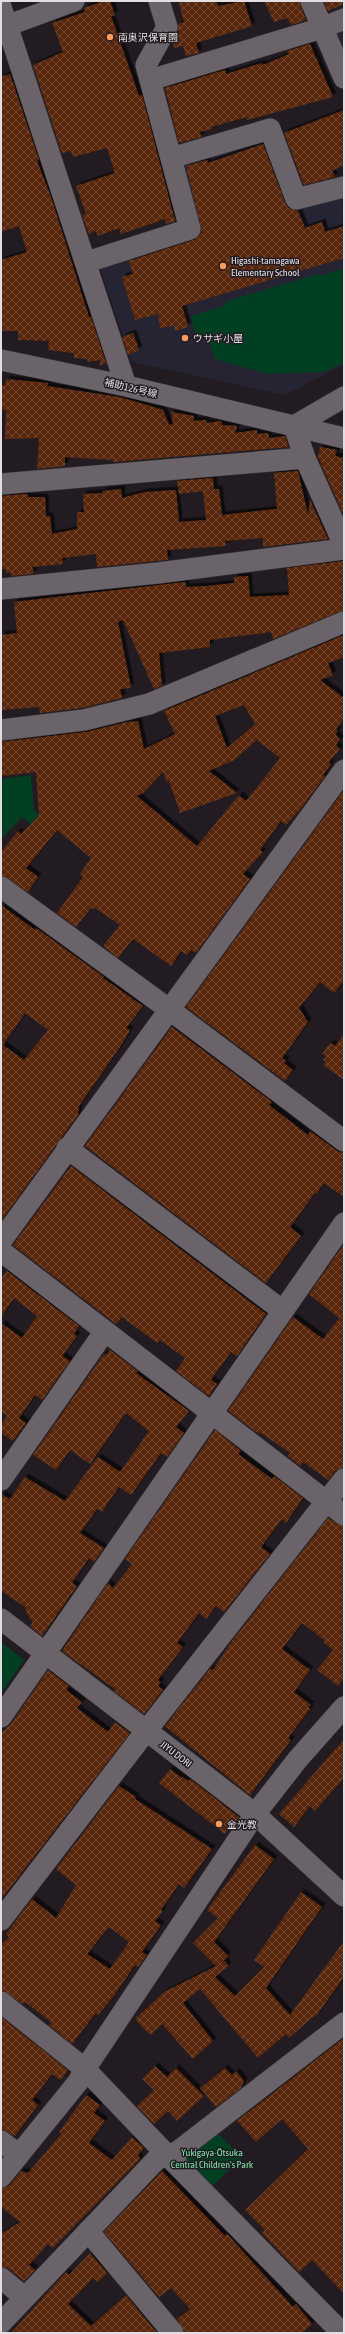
<svg xmlns="http://www.w3.org/2000/svg" width="345" height="2334" font-family="'Asap Condensed','Noto Sans JP',sans-serif">
<defs>
<pattern id="building-cross-hatch" width="8" height="8" patternUnits="userSpaceOnUse"><rect width="8" height="8" fill="#592709"/><path d="M0 0l8 8M0 8l8-8" fill="none" stroke="#71462d"/></pattern>
<filter id="shadow"><feDropShadow dx="3.5" dy="-3.5" stdDeviation="0" flood-color="#0009"/></filter>
</defs>
<rect width="100%" height="100%" fill="#221c22"/>
<path fill="#262333" d="M344,31v21l-8,-18z
M263,141l26,65 12,3 43,-13v169l-59,30 -153,-33 -32,-94 86,-29 -8,-78z"/>
<path fill="#003f22" d="M344,269v93l-20,10 -57,2 -52,-15 -8,-25 -11,3 -5,-21 33,-10 3,-5 91,-27 3,1z
M31,775l3,35 12,9 -9,10 -15,-12 -21,22v-60z
M1,1642l23,18 -23,33z
M214,2129l28,29 -31,29 -30,-31z"/>
<path fill="url(#building-cross-hatch)" fill-rule="evenodd" filter="url(#shadow)" d="M104,1h6l5,14 -4,1 28,80 3,-1 33,126 -9,3 -1,-5 -44,15 -2,-6 -21,8 -2,-5 -7,3 -7,-19 4,-1 -10,-28 39,-13 -8,-25 -34,9 -2,-6 -9,2 -29,-88 30,-13 -11,-29 33,-11 -1,-4z
M186,1h30l2,5 26,-5 8,25 -56,17 3,10 -13,3 -3,-10 -9,2 -1,-7 5,-8v-9l6,-2 -5,-19z
M264,1h35l7,19 -15,5 -4,-7 -13,4z
M324,1h20v3l-16,7z
M310,44l23,53 -86,23v-3l-36,10 1,2 -12,3 1,5 -22,6 -14,-55 60,-18 1,4 36,-11 1,2 26,-11 -2,-3z
M10,74l29,86 -2,1 14,36 38,120h2l15,46 -6,3v-6l-12,2 -1,-3 -13,-1v-5l-26,-3 1,-9 -31,-1v-9h-17v-71l26,-8 -8,-26 -18,6v-155z
M344,110v55l-12,6 3,6 -31,8 -20,-52z
M263,144l22,59 3,5 10,3 7,17 17,-6 3,10 19,-6v32l-162,48 6,21 -13,4 -1,-5 -14,2 -2,-14 -23,6 -13,-43 11,-3 -4,-13 65,-21 8,-8 -16,-66 21,-6 1,3z
M133,333l6,17 -11,5 -6,-18z
M6,379l42,4 -1,3 72,11 28,8 16,5 6,15 4,-1 -2,-12 23,4v5l12,-1 1,3 14,-2 1,4 15,1 -2,7 22,-3v4l11,-1 1,5 16,-2 4,11 -176,15v-2l-48,-3v9l-28,3 2,-31 -34,1 1,-29h-5v-25h4z
M320,447l17,3 -2,6 9,2v58l-26,-59z
M298,471l10,44 2,-15 18,39 -65,8v-9l-38,3 1,5 -59,4 1,10 -11,1 -60,6 -1,-13 -34,4 1,6 -31,3 2,6 -2,1 -21,2v-3h-5v-4l-5,1v-74l27,-2v3h17l1,19h4l2,18 25,-5v-17h7l-1,-18 20,-1 -1,-2 19,-2 1,9 23,-6 31,-2 3,32 27,-2 -3,-29 -24,3 -2,-13 36,-3 1,11h5l3,26 55,-6 -3,-36z
M344,561v49l-71,29 -2,-7 -61,8v7l-51,6 3,33 -8,3 -31,-69 -5,2 13,66 -11,1 2,9 -40,10 -42,5 -1,-6 -38,3v-75l16,-2 -3,-31 171,-20 1,5 21,-1 27,-3v-6l14,-1 2,21 39,-2 -2,-27z
M344,635v22l-16,6 5,12 -13,5 24,18v21l-8,10 2,2 -3,3 5,5 -4,6 4,4 -11,13 2,2 -8,11 2,1 -26,35 -13,14 -5,-4 -21,29 3,2 -20,22 7,5 -54,74 -5,-3 -4,5 -6,-4 -10,15 -38,-27 -15,19 -15,-12 17,-21 -25,-17 -2,1 -2,-1 -15,19 -19,-14 26,-36 -3,-3 11,-16 -34,-28 -31,38 12,9 -10,15 -27,-17v-23l17,-21 3,3 18,-18 -3,-44 -35,4v-34l85,-10 41,-10 11,-1 6,28 31,-15 -11,-23zM244,705l11,19 -28,24 -12,-32zM257,740l23,18 -34,43 -7,-6 -42,51 -60,-50 6,-3 20,-21 4,10 2,-1 11,32 57,-20 -28,-22 25,-11z
M344,790v190l-10,13 -14,-11 -21,26 9,14 -26,36 4,3 -2,2 9,7 -8,11 -99,-74z
M1,905l34,25 1,-2 68,49 -1,1 40,28 -17,22 4,2 -8,14 -43,62 -1,9 -77,106zM25,1013l23,17 -24,30 -21,-15z
M172,1027l100,75 -3,3 39,30 2,-4 27,20 7,2v44l-20,-14 -8,11 -1,-1 -25,34 11,9 -35,47 -181,-137z
M344,1034v46l-21,-15 3,-3 -3,-2 3,-4 -4,-2 8,-11 5,3z
M71,1166l195,148 -29,42 -6,-4 -20,28 6,4 -8,12 -33,-25 9,-13 -25,-18 -3,3 -35,-26 -6,7 -103,-79z
M344,1244v223l-9,4 -7,9 -25,-18 -3,4 -12,-10 2,-3 -29,-20 -1,1 -5,-3 -27,-20 65,-94 30,22 16,-21 -30,-24z
M7,1271l72,55 -5,8 3,2 -15,20 8,5 -28,39 -7,-5 -16,23 7,5 -13,18 -12,-8v-8l6,-9 -6,-4v-89l21,15 15,-22 -23,-18 -13,19v-39z
M110,1350l28,21 -2,2 53,38 -13,16 8,6 -17,24 -6,-4 -30,42 -12,-8 -17,25 -5,-3 -17,24 24,15 -10,14 -5,-4 -17,25 5,3 -35,50 -12,-10 3,-4 -5,-6 -3,-9 -24,-16v-97l9,5 15,-22 40,24 33,-44 22,15 29,-41 -22,-17h-2l-35,50 -20,-14 -14,20 -23,-15 71,-101 2,1z
M215,1430l26,21 -3,3 34,25 2,-3 29,22 -17,25 -4,-4 -21,28 9,7 -46,58 -8,-6 -10,13 -7,-6 -22,30 6,4 -25,33 3,2 -3,4 5,4 -19,24 -30,-23 1,-2 -53,-38 46,-68 5,5 19,-24 -7,-5z
M328,1518l16,9v151l-6,8 -21,-16 16,-20 -10,-8 1,-2 -22,-17 -20,26 28,21 -16,22 17,13 -3,2 2,2 -22,29 3,2 -41,55 -85,-69 45,-57 3,1 19,-29z
M48,1670l21,16 -3,4 16,12 -5,6 31,24 7,-10 15,11 -127,164 -2,-2v-162l10,-9z
M344,1739v39l-29,33 -5,-5 -16,21 -15,-13z
M170,1769l12,9 1,-1 5,4 2,-2 49,38 -14,17 -66,-51z
M119,1786l17,11 -1,2 77,50 -28,39 -5,-4 -18,26 2,1 -8,10 6,4 -19,27 5,3 -9,12 -3,-2 -22,32 -15,18 -2,-2 -24,31 -23,-19 2,-3 -26,-20 -2,2 -21,-14 -1,-46 8,-7 -3,-3 26,-35 24,19 20,-33 -20,-16zM109,1927l20,15 -19,27 -23,-15z
M255,1845l19,14 -60,83 14,14 -7,7 4,-2 3,5 -13,11 20,19 29,-29 -10,-7 47,-68 21,15 -56,81 24,27 54,-74v36l-28,39 -1,-1 -26,23 -3,-4 -28,24 -58,-69 -17,14 30,38 -20,18 -31,-35 -12,11 -15,-16 29,-27 52,-26 -23,-23 25,-25 -11,-8z
M1,2017l67,53 -7,10 -9,-6 -20,26 6,5 -23,31 -14,-7z
M344,2038v256l-32,-34 -13,12 -37,-39 3,-3 -20,-20 63,-61 -26,-30 -26,23 -19,-21z
M155,2066l12,11 9,-9 28,28 -27,25 -9,-10 -14,13 -17,-18 17,-16 -12,-11z
M225,2068l7,7 4,-4 8,10 -3,7 -25,19 -16,-19z
M86,2095l14,10 -6,8 11,8 -16,22 23,17 20,-23 12,11 -6,7 2,4 -87,89 -5,-4 -19,21 6,5 -11,11 -15,-12 -8,-3v-32l19,-12 -19,-15v-18l9,-4 11,-14 7,2 34,-40 -3,-1z
M162,2171l63,65 2,-2 66,73 3,-3 16,20 -10,9h-117l-8,-14 13,-10 -19,-21 -12,9 -55,-65z
M90,2253l17,20 -9,9 -5,-4 -25,26 23,22 35,-31 31,38h-146l55,-61 3,3z"/>
<g fill="none" stroke-linecap="round" stroke-linejoin="round">
<defs>
<path id="minor" d="M311,1l33,77
M1,7l125,379
M1,28l73,-27
M150,80l172,-52 22,-9
M171,158l99,-29 26,70 48,-12
M87,262l103,-33 -44,-164 21,-38 -8,-26
M1,360l125,26 218,52
M344,397l-50,29 11,32 39,87
M1,484l304,-26
M1,589l157,-16 186,-24
M1,730l83,-10 65,-16 195,-82
M1,887l169,123 174,131
M67,1148l216,163
M1,1241l343,-471
M1,1251l343,264
M1,1480l104,-149
M1,1619l254,195 89,82
M1,1717l343,-494
M1,1920l145,-189 198,-252
M1,2002l84,67 82,86 175,178
M1,2141l18,14
M1,2177l77,-95 7,-13 170,-255 43,-55 46,-52
M88,2231l85,102
M1,2278l23,19
M1,2323l156,-164 20,-7 167,-129"/>
</defs>
<use href="#minor" stroke="#3a363a" stroke-width="22"/>
<use href="#minor" stroke="#6a646a" stroke-width="21"/>
</g>
<g fill="#fe9b58" stroke="#221c22" stroke-width="1.5">
<circle cx="110" cy="37" r="4"/>
<circle cx="223" cy="266" r="4"/>
<circle cx="185" cy="338" r="4"/>
<circle cx="219" cy="1824" r="4"/>
</g>
<g text-anchor="middle" dominant-baseline="central" stroke-width="3" stroke-linejoin="round" paint-order="stroke">
<g font-size="10" fill="#e2dee1" stroke="#221c22" text-anchor="start">
<text x="118" y="37">南奥沢保育園</text>
<text x="231" y="260">Higashi-tamagawa<tspan x="231" dy="12">Elementary School</tspan></text>
<text x="193" y="338">ウサギ小屋</text>
<text x="227" y="1824">金光教</text>
</g>
<g font-size="10" fill="#e2dee1" stroke="#221c22">
<text transform="translate(131 388) rotate(13)">補助126号線</text>
<text transform="translate(176 1754) rotate(37)">JIYU DORI</text>
</g>
<g font-size="10" fill="#7be7a8" stroke="#221c22">
<text x="212" y="2152">Yukigaya-Ōtsuka<tspan x="212" dy="12">Central Children's Park</tspan></text>
</g>
</g>
<rect width="345" height="2334" fill="none" stroke="#e2dee1" stroke-width="4"/>
</svg>
